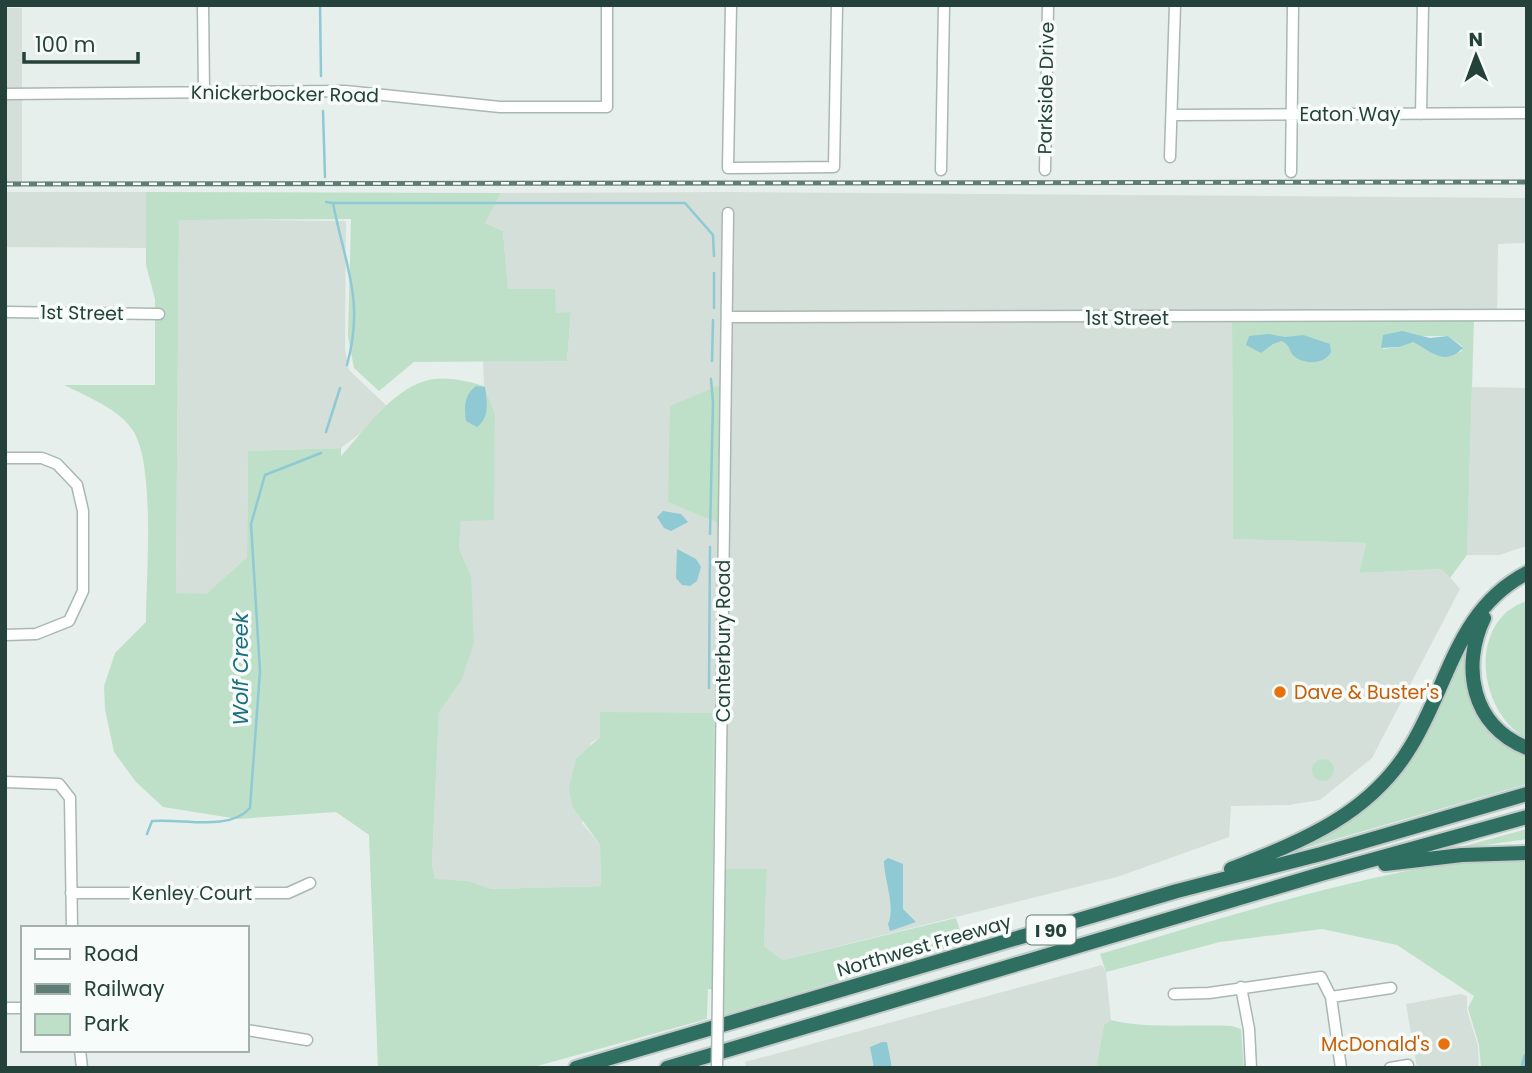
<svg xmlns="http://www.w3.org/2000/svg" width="1532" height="1073" font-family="Poppins,sans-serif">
<rect width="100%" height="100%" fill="#e6efeb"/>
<path fill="#d4dfda" d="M5,8h17v174h-17z
M5,192h141v56l-141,-1z
M726,192l801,6v45l-29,1 -1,76 -265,1 1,218 133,4 -7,30 84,-4 17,20 -88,169 -52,42 -31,5 -58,1 -2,31 -112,40 -334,83 -19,-14 3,-77 -54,1 1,-156 -114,-1v24l-9,6 -9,80 18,22 1,41 -109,3 -24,-8 -33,-1 -3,-16 7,-153 22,-30 10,-105 -12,-28 2,-28h32l2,-106 -11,-28 -1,-25h84l4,-48 -15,1 -48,-25 -5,-58 -18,-8 16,-30z
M179,219l167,2 -1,128 4,21 42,40 -50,38 -93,3 -1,106 -41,37h-30z
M1472,387l55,1v158l-28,9h-32z
M1102,965l4,7 5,48 -7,5 -8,43h-350l-1,-6z
M1461,994l6,2v14l11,36 1,22h-62l-11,-64z"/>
<path fill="#bfe0c8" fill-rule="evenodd" d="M146,192l355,1 -16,30 18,8 5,58h47l1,24 15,-1 -4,49 -153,1 -35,29 -25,-23 -6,-32 3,-117 -172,1 -3,373 30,1 41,-37 1,-106 93,-3v8c23,-25 50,-65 84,-75 19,-6 42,0 59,5l11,28 -1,106 -33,1 -2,27 12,28 3,67 -13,38 -22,31 -7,152 3,15 33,2 24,8 109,-3 -1,-41 -28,-39 -3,-18 7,-29 24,-22v-25l114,1 -2,276h-4l-1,30 -177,49h-152l-9,-233 -33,-23 -98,7 -75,-12 -27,-25 -22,-30 -9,-43 -1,-23 11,-33 31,-31c0,-45 10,-159 -14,-193 -15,-21 -46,-33 -68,-44h91v-86l-9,-34z
M1474,319l-7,236 -17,23 -8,-9 -83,4 7,-30 -133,-4 -1,-218zM1423,336h25l14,10v5c-32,13 -27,-3 -53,-10l-10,6 -16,2v-6z
M723,384l-2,140 -53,-22 2,-96z
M1527,601v138c-51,-29 -59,-119 0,-138z
M1468,636l5,63 54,51v34l-229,66v-4l88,-61z
M1312 770a11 11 0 1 1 22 0a11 11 0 1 1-22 0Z
M1527,829v10l-77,11z
M1486,858l41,3v207h-46l-2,-23 -11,-37 6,-12 -77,-51 -75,-16 -102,13 -114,30 -6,-18c127,-37 254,-79 386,-96z
M721,869h46l-3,77 19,14 173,-42 8,25 -243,73z
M1111,1020c34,9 84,4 121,6l9,3 3,39h-148l8,-43z"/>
<path fill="#8ec9d4" d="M1402,331l28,7 18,-2 15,12c-19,19 -32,3 -50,-6l-14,5 -18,1 2,-13z
M1268,334l17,3 18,-2 27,9 1,8c-6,12 -25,13 -36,5 -7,-5 -3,-11 -13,-16l-9,3 -12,9 -15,-8 3,-9z
M476,386l9,1c2,15 5,30 -8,40l-11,-6c-2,-14 -2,-26 10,-35z
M663,511l18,3 7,8 -17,9 -7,-3 -7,-11z
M677,549l19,10 5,8 -4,14 -7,5 -8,-1 -6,-7z
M888,858l15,6v45l13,13 -26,9 -2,-7c8,-17 -4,-44 -4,-63z
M882,1042h5l5,26h-18l-4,-21z"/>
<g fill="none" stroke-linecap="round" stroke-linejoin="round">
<path stroke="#8ec9d4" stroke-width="2.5" d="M320,5l1,71
M323,111l2,66
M326,202l7,1c12,63 32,97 14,162
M333,203h352l28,32 1,21
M714,273v35
M712,361l1,-41
M326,432l14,-44
M710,534l3,-132 -2,-23
M709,688l1,-141
M147,834l5,-13c29,-3 77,11 98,-13l10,-137 -9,-147 14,-49 56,-22"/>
<path stroke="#8ec9d4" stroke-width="8" d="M1524,1068l3,-11"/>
<defs>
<path id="minor" d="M203,5l1,87
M731,5l-3,163 106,-1 3,-162
M5,94l340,-3 155,16h107v-102
M1421,114l2,-109
M1173,115l354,-2
M1170,157l5,-152
M941,170l3,-165
M1045,170l3,-165
M1291,172l2,-167
M5,312l154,2
M727,317l800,-2
M5,458h37l15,6 20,21 6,26v80l-14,30 -33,13 -31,1
M5,782l54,2 11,14 2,130
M71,893h217l22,-10
M1241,987l8,42 2,39
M718,988l10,-775
M1174,994l35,-1 112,-16 10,20 10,71
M1331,997l60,-9
M5,1008h18
M247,1030l60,10
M80,1050l2,18
M1390,1068l18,-3"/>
<path id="highway" d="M1484,618c-23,48 -13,108 43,130
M1385,864l77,-9 65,-2
M1231,869c71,-28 139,-54 180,-123 38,-62 46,-137 116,-173
M576,1068l601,-177 144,-37 206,-60
M667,1068l654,-194 206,-57"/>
</defs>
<use href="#minor" stroke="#a8b8b2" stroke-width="13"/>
<use href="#highway" stroke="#c2cac8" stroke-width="18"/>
<use href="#minor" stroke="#fff" stroke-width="10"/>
<use href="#highway" stroke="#2f6f62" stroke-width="14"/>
<defs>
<path id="rail" d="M5,184l1522,-2"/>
</defs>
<use href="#rail" stroke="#5f7d75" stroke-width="5"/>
<use href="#rail" stroke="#f7fbf9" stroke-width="2.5" stroke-dasharray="8" stroke-linecap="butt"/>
<defs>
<path id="minor-bridge" d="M717,1068l1,-80"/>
</defs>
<use href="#minor-bridge" stroke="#a8b8b2" stroke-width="13" stroke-linecap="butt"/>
<use href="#minor-bridge" stroke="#fff" stroke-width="10"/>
</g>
<g fill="#e8710a" stroke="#f7fbf9" stroke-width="2.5">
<circle cx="1280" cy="692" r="7"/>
<circle cx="1444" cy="1044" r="7"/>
</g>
<g text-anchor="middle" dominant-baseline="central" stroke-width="7" stroke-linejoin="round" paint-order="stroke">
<rect fill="#f7fbf9" stroke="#637a73" stroke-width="2" x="1026.5" y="915.5" width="49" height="29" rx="5"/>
<g font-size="18" font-weight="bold" fill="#24423a">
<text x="1051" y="930">I 90</text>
</g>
<g font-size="19" fill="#24423a" stroke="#f7fbf9">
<text transform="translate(1046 88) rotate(-89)">Parkside Drive</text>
<text transform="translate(285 94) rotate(1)">Knickerbocker Road</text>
<text x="1350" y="114">Eaton Way</text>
<text transform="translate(82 313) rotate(1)">1st Street</text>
<text x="1127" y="318">1st Street</text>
<text transform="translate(723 641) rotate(-90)">Canterbury Road</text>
<text x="192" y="893">Kenley Court</text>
<text transform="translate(924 946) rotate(-16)">Northwest Freeway</text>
</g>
<g font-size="19" fill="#c56008" stroke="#f7fbf9" text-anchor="start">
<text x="1294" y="692">Dave &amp; Buster's</text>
<text x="1430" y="1044" text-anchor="end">McDonald's</text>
</g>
<g font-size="21" font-style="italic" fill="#1c6f80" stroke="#f7fbf9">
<text transform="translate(240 669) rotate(-90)">Wolf Creek</text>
</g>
</g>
<rect width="1532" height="1073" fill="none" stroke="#24423a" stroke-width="14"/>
<rect x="21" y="926" width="228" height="126" fill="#f7fbf9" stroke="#a3b1ad" stroke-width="2"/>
<rect x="35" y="949" width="35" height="10" fill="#ffffff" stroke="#a3b1ad" stroke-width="2"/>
<text x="84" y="961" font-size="21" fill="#24423a">Road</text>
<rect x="35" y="984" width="35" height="10" fill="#5f7d75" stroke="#a3b1ad" stroke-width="2"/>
<text x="84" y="996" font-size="21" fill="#24423a">Railway</text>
<rect x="35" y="1014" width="35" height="21" fill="#bfe0c8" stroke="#a3b1ad" stroke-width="2"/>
<text x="84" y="1031" font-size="21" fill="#24423a">Park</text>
<g transform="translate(1476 56) rotate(359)" stroke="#f7fbf9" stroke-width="5" paint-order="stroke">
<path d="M0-5L12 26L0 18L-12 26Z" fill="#24423a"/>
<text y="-10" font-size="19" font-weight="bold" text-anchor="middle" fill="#24423a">N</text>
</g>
<path d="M24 52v10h114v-10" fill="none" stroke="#24423a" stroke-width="3.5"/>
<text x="35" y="52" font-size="21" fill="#24423a" stroke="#f7fbf9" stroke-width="5" paint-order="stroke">100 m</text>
</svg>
